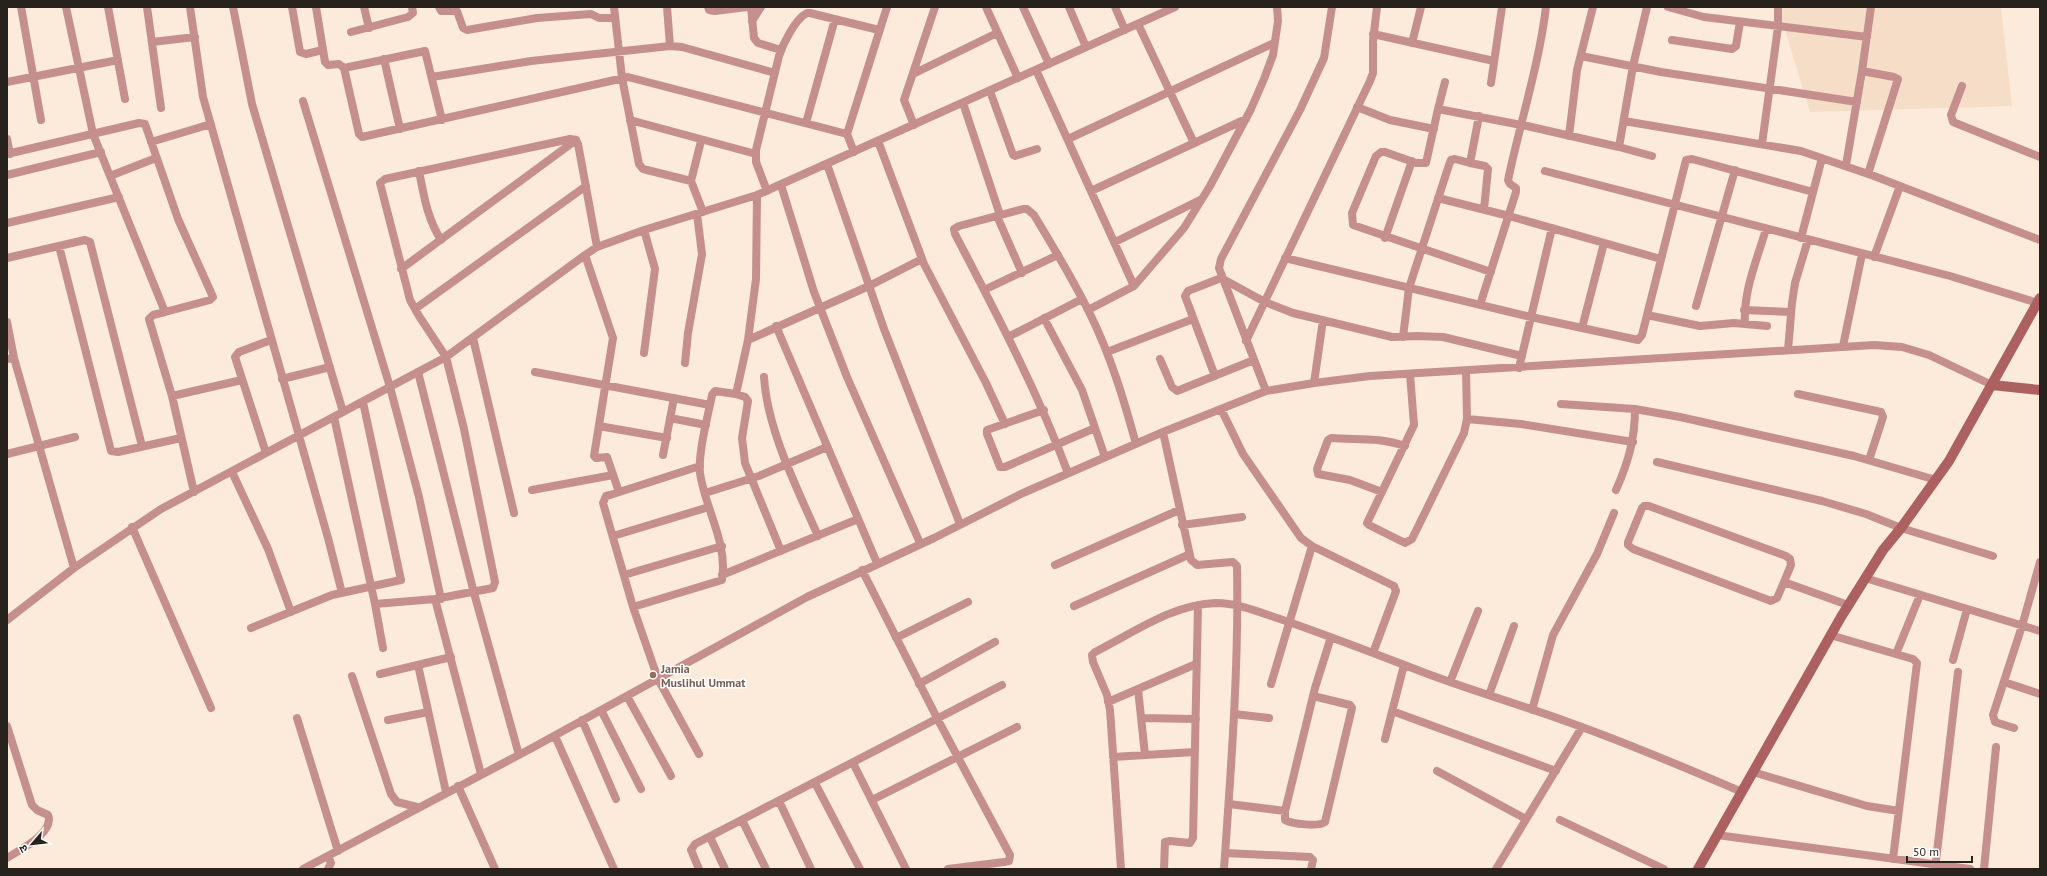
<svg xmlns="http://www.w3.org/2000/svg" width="2047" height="876" font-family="'PT Sans','Noto Sans Devanagari',sans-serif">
<rect width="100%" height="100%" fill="#fceada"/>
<path fill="#f5ddc8" d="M1778,7h223l11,99 -202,6z"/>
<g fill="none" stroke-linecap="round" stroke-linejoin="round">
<path stroke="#c58f8e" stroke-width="8" d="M21,7l20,113
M66,7l27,127 72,178 -12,3 -4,4 23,77 22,96
M108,7l17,92
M147,7l14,101
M190,7l13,90 125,441 14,55
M233,7l19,97 91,308
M292,7l8,45 6,2 17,-4
M316,7l9,55 3,3 11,-1 5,4 15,66 3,3 266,-60 219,57
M364,7l5,21
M439,7l2,4h16l6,17 4,2 70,-12 54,-4 8,4h16
M614,7l8,71 17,86 4,5 48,12
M667,7l3,39
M708,7l1,3 6,1 32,-4
M751,7l3,31 4,5 23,7
M986,7l32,71
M1023,7l26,57
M1069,7l17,40
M1115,7l10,23
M1668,7l36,10 163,20
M752,21l9,-14
M1138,24l56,119
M351,32l57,-15 5,-4 -1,-6
M1373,34l121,27
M1672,40l60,9 4,-3 4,-24
M152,42l43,-5
M1412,43l9,-36
M1581,56l80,16 196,30
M384,59l16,70
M344,68l81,-17 17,69
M1036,70l98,216
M1862,71l32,6 4,2 -30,95
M913,74l84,-41
M432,77l99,-16 139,-15 12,1 93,26
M7,82l111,-22
M1491,83l11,-76
M1962,86l-11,29 2,7 87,35
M990,91l23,64 2,1 22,-7
M303,101l87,286 29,110 22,102
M963,103l37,112
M1357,107l33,13 44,9
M1438,109l7,-27
M630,120l126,34
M1624,121l177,30 73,25 166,64
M806,123l29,-104
M914,125l-10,-25 31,-93
M1569,136l8,-66 16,-63
M7,139l3,15
M1068,139l206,-96
M701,141l-10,40 12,31
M878,141l46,123 62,119 19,41
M151,142l60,-18
M1762,144l16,-117v-20
M1619,147l33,9
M854,152l-7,-18 40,-127
M7,154l132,-31 6,1 33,95 35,78 -3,3 -45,12
M1470,163l15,3 3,3 -4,40
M827,164l57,165 76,195
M1846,165l16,-94 9,-64
M419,171c5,25 8,47 22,69
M1545,171l405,105 88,27
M7,175l94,-23
M110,176l46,-18
M781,185l33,107 33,85 73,166
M767,191l-11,-29v-12l23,-94c4,-12 16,-37 28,-43h3l69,17
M1091,191l155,-72
M1438,198l71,18 152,43
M997,216l25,57
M7,223l112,-26
M1385,238l27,-77
M1801,238l21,-80
M1115,242l85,-42
M59,246l52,205 7,1 63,-14
M585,255l28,83 -19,118 2,2 11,-1 12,35
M1874,257l26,-71
M7,258l78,-18 5,2 52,204
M1285,258l246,59 107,23 4,-5 44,-175 6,-1 121,33
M401,269l175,-129 2,4 19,103
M1491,272l-138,-47 -1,-12 24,-57 5,-4h4l31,11h10l12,-54 89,17 92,21 14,-81 14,-59
M984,290l74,-35
M1480,305l36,-113v-4l-6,-4 -2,-4c12,-57 31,-115 38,-173
M1696,306l39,-136
M415,309l171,-123
M1088,310l46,-24 50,-58 26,-42 41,-77 13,-30 9,-24 5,-34 -1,-14
M1744,310l47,2
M1647,315l53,11 34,-3 33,3
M1044,318l38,72 23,67
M7,322l7,36
M1745,324c-2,-33 12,-64 21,-95
M776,326l101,237
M1582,328l22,-85
M1008,337l74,-38
M1403,337l6,-49 40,-123 2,-5 4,-1 15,4 9,-47
M473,338l41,175
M748,340l121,-54 53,-27
M1246,341l124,-260 3,-8v-32l4,-34
M1843,346l19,-92
M1788,350l4,-47 3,-20 13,-43
M1107,352l86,-33
M644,353l11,-84 -11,-39
M7,359l7,-1 60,210
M1160,359l12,28 5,4 77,-31
M685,363l3,-30 14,-79 -5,-40
M1519,368l33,-140
M418,372l56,221 45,162
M535,372l175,33
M1410,374l4,51 -47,98 2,2 36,18 7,-4 52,-106 3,-14 -1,-48
M1215,376l-30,-80 3,-5 33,-13 44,24 28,11 99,24 25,-1 26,1 79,19
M764,377c3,52 33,111 54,159
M282,379l48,-12
M1314,383l9,-63
M1266,391l-47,-123 2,-9 79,-149 24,-52 8,-51
M736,394l9,3 3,4 -6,37 3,25 36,88
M1798,394l83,18 2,5 -14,43
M172,396l70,-16
M1561,404l74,5 45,8 174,39 82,24
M1221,409l22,45 58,84 11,8 82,40 2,5 -23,62
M1044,410l-57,20v4l13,33h5l90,-39
M334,417l41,187 60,-5 58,-11 2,-6 -31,-153 -18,-72 -27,-41 -9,-16 -30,-117 5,-4 185,-40 6,1
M670,418l36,7
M1467,419l54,5 112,18
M599,426l68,12
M1163,432l28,128 6,5 36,-3 4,4c2,101 -6,202 -13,303
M266,453l-31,-96 4,-5 32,-12
M7,454l68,-17
M663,455l11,-57
M1657,462l165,39 44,13 35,14 92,28
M232,472l36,77 23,63
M1068,473c-31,-83 -72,-160 -113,-239l-1,-5 5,-3 64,-17h4l7,6c20,33 40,66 57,101 20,41 33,84 45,128
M532,490l81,-15
M1616,490c12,-27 19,-51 19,-81
M1382,492l-32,-12 -32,-6 -1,-5 11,-29 3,-2c26,2 49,-1 74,8
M705,493l54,-17 68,-29
M1182,525l60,-8
M132,527l79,181
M613,536l96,-29
M1055,565l124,-55
M862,570l75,148 73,137 -1,6 -5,1 -56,7
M624,575l98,-29
M722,575l136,-56
M1865,578l175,53
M1784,582l-7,16 -6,3 -138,-52 -5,-4v-3l14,-34 2,-2h5l137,50 4,3 1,6 -7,17 64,23
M435,599l46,175
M375,604l8,44
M1074,606l114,-51
M633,607l89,-27c6,-38 -17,-71 -22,-107 -2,-21 8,-57 12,-78l3,-4 21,3 12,-54 8,-61 1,-84
M7,620l67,-52 87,-59 285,-152 139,-102 12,-8 47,-17 113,-35 418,-188
M251,628l81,-33 69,-15 -38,-178
M1830,635l83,24 4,4 -24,196
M896,638l72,-36
M1896,654l24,-59
M1953,660l14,-51
M418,665l28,127
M380,674l71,-17
M352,676l39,118 6,8 20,5
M1450,682l28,-71
M2004,682l36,12
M919,684l76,-42
M1271,684l41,-138
M1138,689l7,66
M1489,695l25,-69
M627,696l44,80
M1108,702l88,-38
M601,710l40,79
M1532,710l21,-75 44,-81 17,-41
M1392,711l164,60
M1234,714l35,4
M297,718l41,133
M1141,718l55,1
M388,720l40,-8
M582,720l34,79
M7,726l25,79 5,5 11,5c7,18 -29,35 -41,43
M2014,728l-19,-6 -2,-7 29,-89 18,-64
M555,736l59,133
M1385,739l19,-74
M699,754l-41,-75 -25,-72 -30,-104 3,-7 4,-1 90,-29
M1113,757l81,-5
M853,763l53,106
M1437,771l89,48
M1753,772l114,34 32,5
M815,783l45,86
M458,786l37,83
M872,800l145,-73
M779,801l32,68
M1229,804l56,7v9c7,4 34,7 40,2l27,-114 -2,-3 -37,-9
M1285,811l30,-123 16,-51
M742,820l24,49
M1560,820l104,49
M1717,835l253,34
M710,837l15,32
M1225,853l85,4 3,3 -2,9
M328,856l3,7 -3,6
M303,869l229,-121 275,-151 127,-59 89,-45 140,-61 103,-41 48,-8 56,-7 504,-31 28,2 27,8 63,30
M699,869l-8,-19 4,-6 307,-159
M1121,869l-11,-159 -3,-15 -14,-33 -1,-7 3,-3c38,-19 78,-48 121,-49 22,0 43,9 64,16 47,16 93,34 140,52 49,19 99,33 148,51 59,21 116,45 174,70
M1164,869l1,-27 5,-1 20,2 3,-5 5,-233
M1496,869l86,-142
M1935,869l23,-197
M1984,869l12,-122"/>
<path stroke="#ad6060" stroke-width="10" d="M1992,385l48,5
M1698,869l143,-252 42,-67 18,-22 48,-67 91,-163"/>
</g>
<circle fill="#8d6e63" stroke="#fff" stroke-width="1.5" cx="653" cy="675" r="4"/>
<g text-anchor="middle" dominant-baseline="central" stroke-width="3" stroke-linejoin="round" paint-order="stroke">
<g font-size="12" font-weight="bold" fill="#785e54" stroke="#fff" text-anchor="start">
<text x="661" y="668">Jamia<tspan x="661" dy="14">Muslihul Ummat</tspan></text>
</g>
</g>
<rect width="2047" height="876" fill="none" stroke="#28221c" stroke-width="16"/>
<g transform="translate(32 844) rotate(242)" stroke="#ffffff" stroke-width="3" paint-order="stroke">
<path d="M0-3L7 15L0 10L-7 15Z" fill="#28221c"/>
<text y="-6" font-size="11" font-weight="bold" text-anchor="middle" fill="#28221c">उ</text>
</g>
<path d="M1907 856v6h65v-6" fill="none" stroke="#28221c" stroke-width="2"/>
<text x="1913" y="856" font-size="12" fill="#28221c" stroke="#ffffff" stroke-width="3" paint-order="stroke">50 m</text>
</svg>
